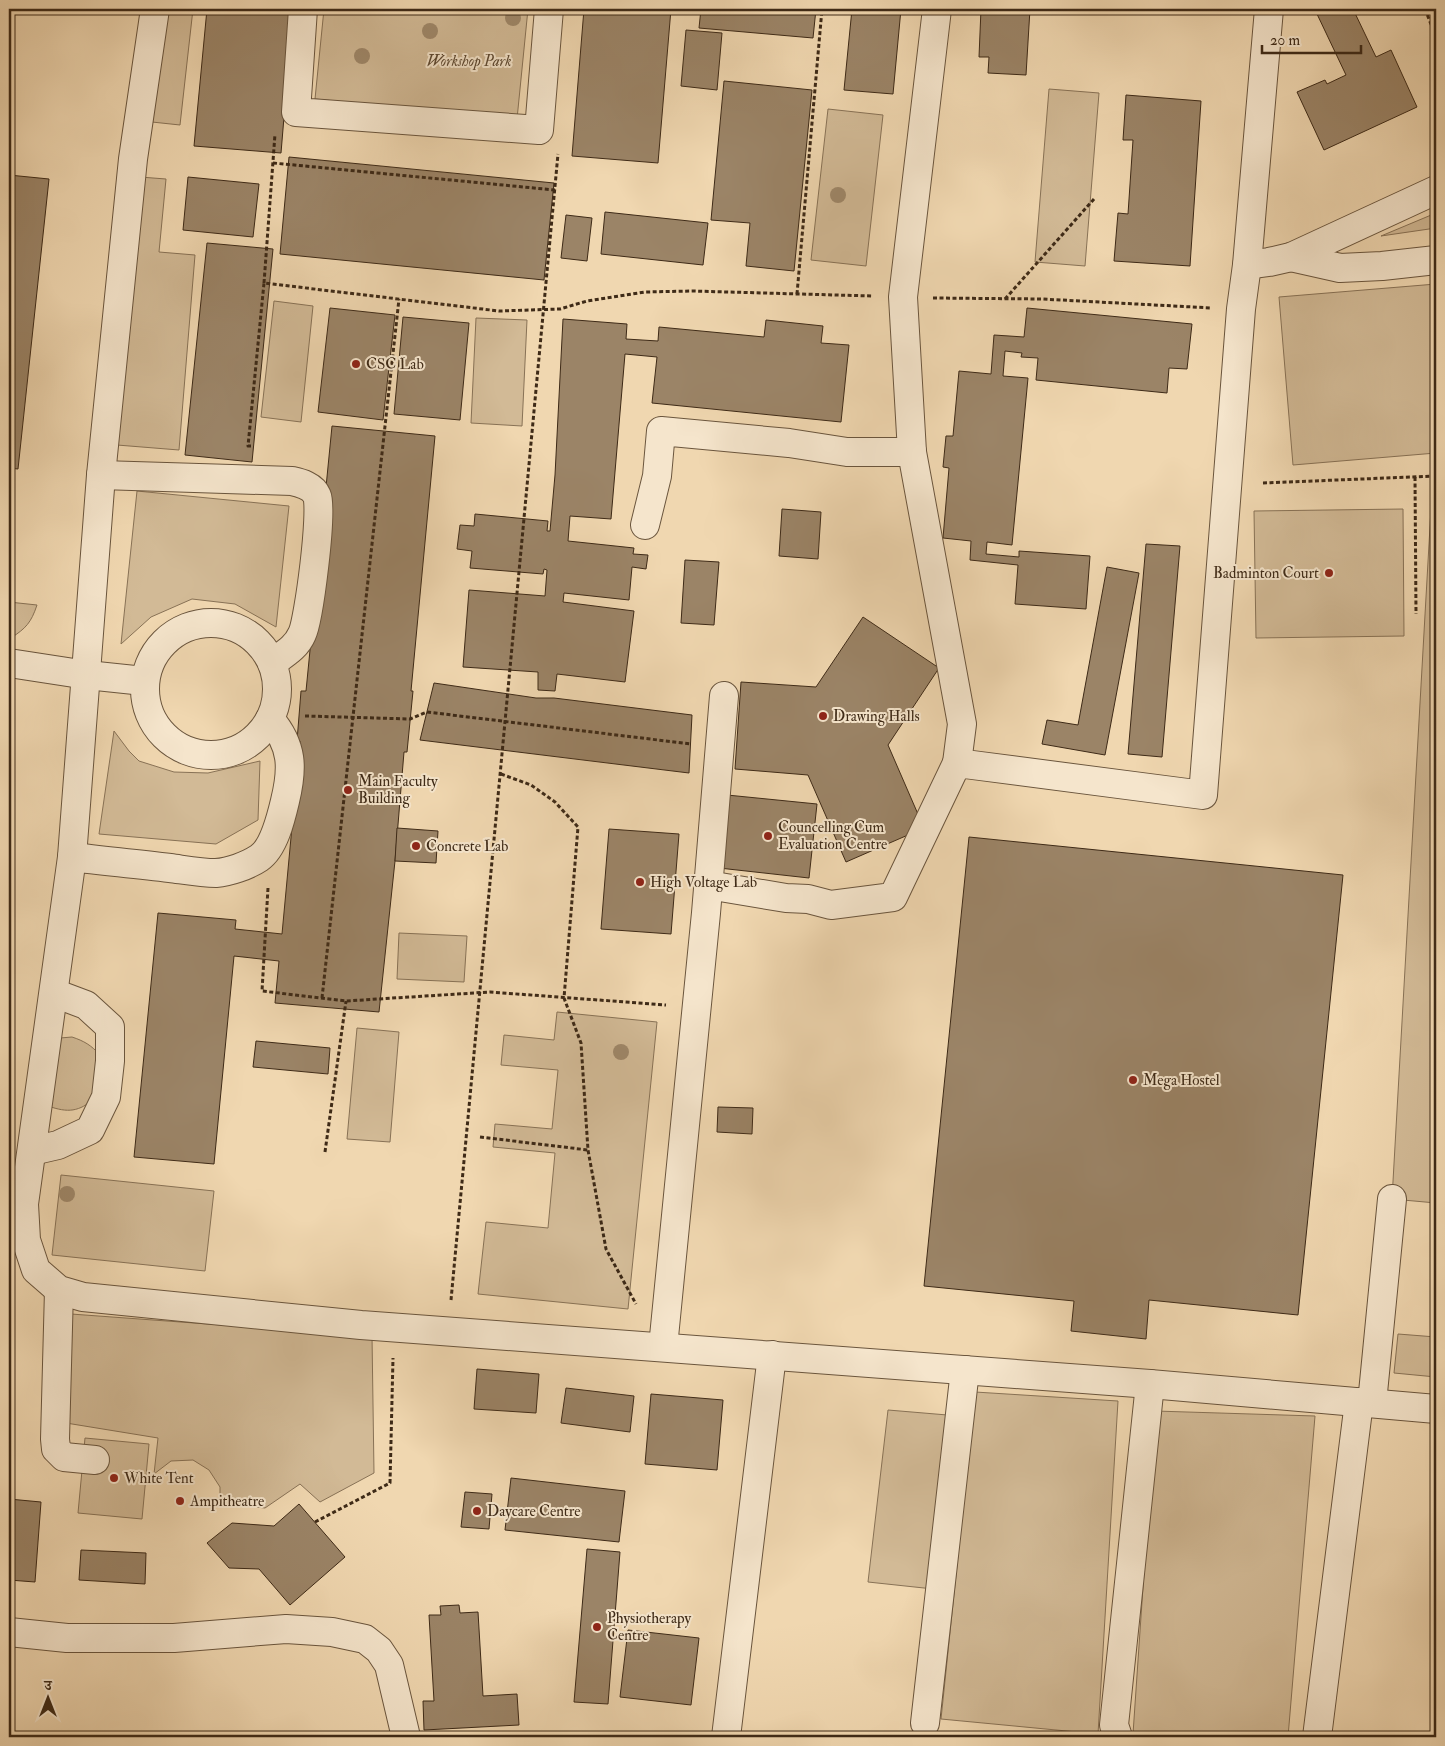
<svg xmlns="http://www.w3.org/2000/svg" width="1445" height="1746" viewBox="0 0 1445 1746" font-family="'IM FELL Double Pica','Noto Serif Devanagari',serif">
  <style>
    .green { fill: #d2ba96; stroke: #887256 }
    .building { fill: #9b8467; stroke: #3e2a17 }
    .lines { fill: none; stroke-linecap: round; stroke-linejoin: round }
    .minor-casing { stroke: #6a553d; stroke-width: 30 }
    .path { stroke: #3e2a17; stroke-width: 3; stroke-dasharray: 4 2.5; stroke-linecap: butt }
    .minor { stroke: #f5e5cc; stroke-width: 28 }
    .tree { fill: #9f886a }
    .poi-dot { fill: #8f2418; stroke: #f5e5cc; stroke-width: 2 }
    .labels { text-anchor: middle; stroke-width: 4; stroke-linejoin: round; paint-order: stroke }
    .park-label { font-size: 15px; font-style: italic; fill: #5c4730; stroke: #f5e5cc }
    .poi-label { font-size: 15px; fill: #3e2a17; stroke: #f5e5cc; text-anchor: start }
  </style>
  <rect width="100%" height="100%" fill="#f0d7b0"/>
  <filter id="stains"><feTurbulence type="fractalNoise" baseFrequency=".004" numOctaves="4"/><feColorMatrix values="0 0 0 0 .2 0 0 0 0 .09 0 0 0 0 .02 0 0 0 .5 -.17"/></filter>
  <radialGradient id="worn" r=".72"><stop offset=".6" stop-color="#630" stop-opacity="0"/><stop offset="1" stop-color="#630" stop-opacity=".3"/></radialGradient>
  <g class="green">
    <path d="M164,9h29l-13,116 -28,-3z"/>
    <path d="M324,9h204l-11,110 -202,-20z"/>
    <path d="M1049,89l50,4 -14,173 -50,-4z"/>
    <path d="M828,109l55,6 -17,151 -55,-6z"/>
    <path d="M140,177l26,2 -7,73 36,3 -16,195 -62,-5z"/>
    <path d="M1436,213v15l-55,8z"/>
    <path d="M1436,284v169l-143,12 -14,-168z"/>
    <path d="M274,301l39,5 -12,116 -40,-5z"/>
    <path d="M476,318l51,2 -5,106 -51,-3z"/>
    <path d="M1436,490v713l-44,-4 40,-708z"/>
    <path d="M137,491l152,15 -13,121 -41,-23 -43,-5 -41,18 -30,27z"/>
    <path d="M1403,509l1,127 -148,2 -2,-127z"/>
    <path d="M9,602l28,3c-6,18 -11,23 -26,33h-2z"/>
    <path d="M114,731l15,20 10,10 35,11 34,1 52,-12 -2,59 -42,24 -117,-10z"/>
    <path d="M399,933l68,3 -3,46 -67,-3z"/>
    <path d="M557,1012l100,10 -29,287 -150,-15 8,-72 62,6 7,-75 -62,-6 2,-23 57,5 6,-59 -57,-5 3,-30 50,5z"/>
    <path d="M357,1028l42,4 -9,110 -43,-3z"/>
    <path d="M72,1037c12,4 19,8 28,18l-5,43c-16,14 -27,15 -47,8l12,-68z"/>
    <path d="M61,1175l153,16 -9,80 -153,-16z"/>
    <path d="M71,1314l301,22 2,137 -54,29 -20,-18 -35,24 -45,-5v-16l-11,-17 -16,-10 -22,1 -17,13 4,-36 -92,-15z"/>
    <path d="M1398,1334l38,3v40l-42,-4z"/>
    <path d="M975,1392l143,9 -20,333 -157,-15z"/>
    <path d="M888,1410l83,7 -19,174 -84,-9z"/>
    <path d="M1155,1411l160,5 -27,321h-106l-49,-3z"/>
    <path d="M85,1438l64,6 -7,75 -64,-6z"/>
  </g>
  <g class="building">
    <path d="M207,9h86l-12,144 -87,-7z"/>
    <path d="M584,9h87l-13,154 -86,-7z"/>
    <path d="M701,9h115l-3,29 -114,-10z"/>
    <path d="M852,9h49l-8,85 -49,-4z"/>
    <path d="M981,9h49l-4,66 -38,-2 1,-16h-10z"/>
    <path d="M1328,9h25l23,48 15,-7 26,57 -93,43 -27,-58 28,-12 2,4 19,-9 -29,-61z"/>
    <path d="M686,30l36,3 -5,57 -36,-4z"/>
    <path d="M724,81l88,9 -18,181 -48,-5 4,-43 -39,-3z"/>
    <path d="M1126,95l75,6 -11,165 -76,-5 4,-48 10,1 5,-74h-10z"/>
    <path d="M289,157l265,26 -10,97 -264,-26z"/>
    <path d="M9,175l40,4 -31,290 -9,-1z"/>
    <path d="M188,177l71,7 -6,53 -70,-7z"/>
    <path d="M605,212l103,11 -5,42 -102,-11z"/>
    <path d="M566,215l26,3 -5,43 -26,-3z"/>
    <path d="M207,243l66,6 -21,213 -67,-7z"/>
    <path d="M330,308l65,7 -12,105 -65,-8z"/>
    <path d="M1027,308l165,16 -5,45 -18,-1 -2,25 -131,-13 2,-22 -17,-1 1,-4 -17,-2 -2,25 25,2 -16,167 -25,-3 -1,12 33,3v-6l71,5 -4,53 -71,-5 3,-39 -48,-5 1,-19 -28,-3 6,-70 -6,-1 3,-31h7l6,-65 32,3 3,-39 30,2z"/>
    <path d="M403,317l66,6 -9,97 -66,-6z"/>
    <path d="M563,319l64,5 -1,15 32,2 1,-14 105,10 2,-17 57,6 -2,17 28,2 -8,77 -189,-19 5,-46 -32,-3 -14,165 -41,-3 -2,25 66,7 -1,6 15,1 -2,14 -14,-2 -3,33 -65,-7 -1,9 71,9 -9,71 -68,-8 -2,17 -17,-1v-18l-75,-5 6,-77 76,6 2,-26 -3,-1 -1,5 -73,-6 2,-17 -15,-2 3,-24 14,1 1,-12 73,7 -1,10h3l5,-56z"/>
    <path d="M332,426l103,10 -24,255h2l-6,61h-3l-9,109 -16,151 -104,-9 4,-42 -45,-5 -20,208 -80,-7 24,-244 78,7 -1,9 47,5 18,-193h-3l4,-50h5z"/>
    <path d="M782,509l39,3 -3,47 -39,-3z"/>
    <path d="M1146,544l34,2 -18,211 -34,-3z"/>
    <path d="M685,560l34,2 -5,63 -33,-2z"/>
    <path d="M1107,567l32,6 -34,182 -63,-11 5,-24 31,5z"/>
    <path d="M863,617l76,51 -51,77 36,83 -78,34 -38,-87 -73,-6 6,-87 75,5z"/>
    <path d="M434,683l102,15h18l138,17 -3,58 -269,-33z"/>
    <path d="M727,795l90,9 -8,74 -90,-10z"/>
    <path d="M397,828l41,3 -2,32 -41,-2z"/>
    <path d="M609,829l70,5 -8,100 -70,-5z"/>
    <path d="M969,837l374,38 -45,440 -149,-15 -3,39 -75,-8 3,-30 -150,-15z"/>
    <path d="M256,1041l74,7 -2,26 -75,-7z"/>
    <path d="M718,1107l35,1 -1,26 -35,-2z"/>
    <path d="M477,1369l62,5 -3,39 -62,-4z"/>
    <path d="M566,1388l68,8 -4,36 -69,-9z"/>
    <path d="M651,1394l72,6 -6,70 -72,-6z"/>
    <path d="M511,1478l114,13 -6,51 -114,-12z"/>
    <path d="M465,1492l27,2 -3,35 -28,-2z"/>
    <path d="M9,1499l32,3 -6,80 -26,-2z"/>
    <path d="M299,1504l46,53 -55,48 -31,-36 -30,-1 -22,-25 25,-20 42,3z"/>
    <path d="M587,1549l33,3 -12,152 -34,-2z"/>
    <path d="M81,1550l65,3 -1,31 -66,-4z"/>
    <path d="M459,1605l1,8 18,-1 5,84 34,-2 2,31 -95,5 -1,-29h11l-5,-86h12l-1,-9z"/>
    <path d="M628,1630l71,8 -8,67 -71,-8z"/>
  </g>
  <g class="lines">
    <defs>
      <g id="minor">
        <path d="M155,9l-22,150 -32,316 -29,382 -48,347 2,36 10,30 23,20 24,7 278,28 789,59 286,25"/>
        <path d="M303,9l-7,103 243,18 10,-121"/>
        <path d="M937,9l-34,288 9,155 50,272 -5,39"/>
        <path d="M1291,257l49,11 42,-2 54,-6"/>
        <path d="M1247,265l22,-3 22,-5 145,-67"/>
        <path d="M101,475l191,6c9,2 21,5 25,15 6,13 -8,124 -15,138 -6,14 -18,20 -30,29"/>
        <path d="M645,525l12,-49 4,-45 128,12 58,9h65"/>
        <circle cx="211" cy="689" r="66"/>
        <path d="M9,663l78,12 57,6"/>
        <path d="M72,857c33,4 66,7 98,11 15,2 31,5 46,5 13,-1 31,-7 43,-15 15,-10 22,-40 26,-57 8,-33 8,-55 -15,-82"/>
        <path d="M708,885l78,13 22,1 23,6 62,-8 64,-134 246,32 38,-486 6,-44 22,-256"/>
        <path d="M32,1151l26,-6 32,-15 16,-33 4,-36v-34l-24,-22 -32,-12"/>
        <path d="M59,1290l-4,149 1,10 8,8 31,3"/>
        <path d="M663,1347l43,-434 18,-217"/>
        <path d="M1372,1403l20,-204"/>
        <path d="M9,1632l58,6h107l112,-9 46,3 33,7 14,11 10,15 17,72"/>
        <path d="M925,1723l40,-353"/>
        <path d="M726,1737l46,-382"/>
        <path d="M1118,1737l-4,-12 36,-341"/>
        <path d="M1317,1737l42,-335"/>
      </g>
    </defs>
    <use href="#minor" class="minor-casing"/>
    <g class="path">
      <path d="M1425,9l11,28"/>
      <path d="M273,163l282,27"/>
      <path d="M264,283l11,-149"/>
      <path d="M797,294l25,-285"/>
      <path d="M933,298l109,1 170,9"/>
      <path d="M1005,299l89,-100"/>
      <path d="M251,446h-3l16,-163 235,28 61,-2 27,-8 58,-9 47,-1 180,5"/>
      <path d="M1415,477l1,137"/>
      <path d="M1263,483l173,-7"/>
      <path d="M305,716l105,3 17,-7 264,32"/>
      <path d="M501,774l30,11 24,17 23,25 -14,171 17,45 7,107 18,99 30,55"/>
      <path d="M268,888l-6,103 84,10 144,-9 176,13"/>
      <path d="M322,998l77,-699"/>
      <path d="M480,1137l108,13"/>
      <path d="M325,1152l21,-151"/>
      <path d="M451,1300l107,-1146"/>
      <path d="M315,1522l75,-39 3,-125"/>
    </g>
    <use href="#minor" class="minor"/>
  </g>
  <g class="tree">
    <circle cx="513" cy="18" r="8"/>
    <circle cx="430" cy="31" r="8"/>
    <circle cx="362" cy="56" r="8"/>
    <circle cx="838" cy="195" r="8"/>
    <circle cx="621" cy="1052" r="8"/>
    <circle cx="67" cy="1194" r="8"/>
  </g>
  <g class="poi-dot">
    <circle cx="356" cy="364" r="5"/>
    <circle cx="1329" cy="573" r="5"/>
    <circle cx="823" cy="716" r="5"/>
    <circle cx="348" cy="790" r="5"/>
    <circle cx="768" cy="836" r="5"/>
    <circle cx="416" cy="846" r="5"/>
    <circle cx="640" cy="882" r="5"/>
    <circle cx="1133" cy="1080" r="5"/>
    <circle cx="114" cy="1478" r="5"/>
    <circle cx="180" cy="1501" r="5"/>
    <circle cx="477" cy="1511" r="5"/>
    <circle cx="597" cy="1627" r="5"/>
  </g>
  <g class="labels">
    <g class="park-label">
      <text x="469" y="66">Workshop Park</text>
    </g>
    <g class="poi-label">
      <text x="366" y="369">CSC Lab</text>
      <text x="1319" y="578" text-anchor="end">Badminton Court</text>
      <text x="833" y="721">Drawing Halls</text>
      <text x="358" y="786">Main Faculty<tspan x="358" dy="17">Building</tspan></text>
      <text x="778" y="832">Councelling Cum<tspan x="778" dy="17">Evaluation Centre</tspan></text>
      <text x="426" y="851">Concrete Lab</text>
      <text x="650" y="887">High Voltage Lab</text>
      <text x="1143" y="1085">Mega Hostel</text>
      <text x="124" y="1483">White Tent</text>
      <text x="190" y="1506">Ampitheatre</text>
      <text x="487" y="1516">Daycare Centre</text>
      <text x="607" y="1623">Physiotherapy<tspan x="607" dy="17">Centre</tspan></text>
    </g>
  </g>
  <rect width="1445" height="1746" fill="none" stroke="#f0d7b0" stroke-width="30"/>
  <rect x="10" y="10" width="1425" height="1726" fill="none" stroke="#3e2a17" stroke-width="2.5"/>
  <rect x="15" y="15" width="1415" height="1716" fill="none" stroke="#3e2a17"/>
  <g transform="translate(48 1698)" stroke="#f5e5cc" stroke-width="4" paint-order="stroke">
  <path d="M0-4L9 19L0 12L-9 19Z" fill="#3e2a17"/>
  <text y="-8" font-size="14" font-weight="bold" text-anchor="middle" fill="#3e2a17">उ</text>
  </g>
  <path d="M1262 45v8h99v-8" fill="none" stroke="#3e2a17" stroke-width="2.5"/>
  <text x="1270" y="45" font-size="15" fill="#3e2a17" stroke="#f5e5cc" stroke-width="4" paint-order="stroke">20 m</text>
  <rect width="100%" height="100%" filter="url(#stains)"/>
  <rect width="100%" height="100%" fill="url(#worn)"/>
</svg>
